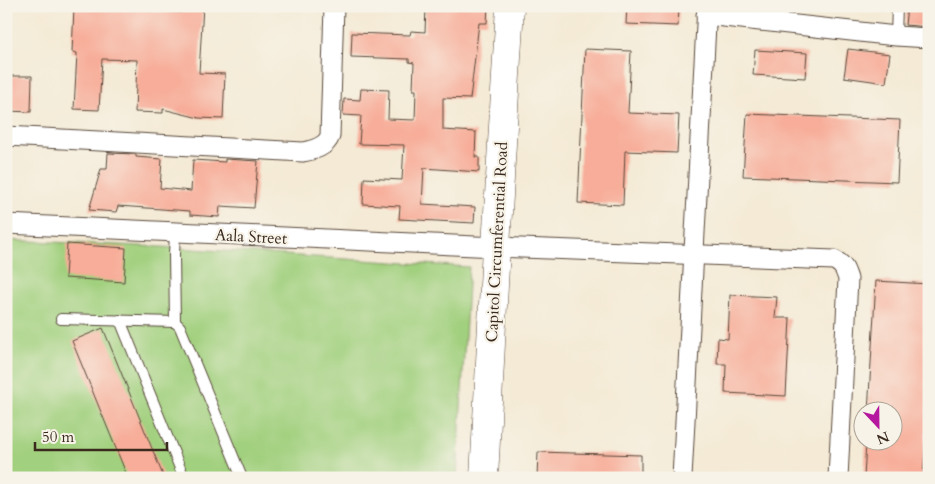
<svg xmlns="http://www.w3.org/2000/svg" width="935" height="484" viewBox="0 0 935 484" font-family="Cardo,serif">
  <style>
    .green { fill: #a1d07e; stroke: #6e7d4e }
    .building { fill: #f7ad99 }
    .lines { fill: none; stroke-linecap: round; stroke-linejoin: round }
    .lane-casing { stroke: #574739; stroke-width: 12 }
    .street-casing { stroke: #574739; stroke-width: 21 }
    .secondary-casing { stroke: #574739; stroke-width: 29 }
    .lane { stroke: #fff; stroke-width: 10 }
    .street { stroke: #fff; stroke-width: 19 }
    .secondary { stroke: #fff; stroke-width: 28 }
    .labels { text-anchor: middle; stroke-width: 4.5; stroke-linejoin: round; paint-order: stroke }
    .street-label { font-size: 16px; fill: #3b2a1e; stroke: #f7f3e8 }
  </style>
  <rect width="100%" height="100%" fill="#f7f3e8"/>
  <filter id="ink" filterUnits="userSpaceOnUse"><feTurbulence type="fractalNoise" baseFrequency=".02" numOctaves="2"/><feDisplacementMap in="SourceGraphic" scale="10" xChannelSelector="R" yChannelSelector="G"/><feConvolveMatrix kernelMatrix="1 2 1 2 8 2 1 2 1" color-interpolation-filters="sRGB"/></filter>
  <filter id="wash" filterUnits="userSpaceOnUse"><feTurbulence type="fractalNoise" baseFrequency=".0096" numOctaves="4" result="noise"/><feDisplacementMap in="SourceGraphic" scale="20" xChannelSelector="R" yChannelSelector="G"/><feGaussianBlur stdDeviation="1.12" result="paint"/><feColorMatrix in="noise" values="0 0 0 0 0 0 0 0 0 0 0 0 0 0 0 0 0 1.4 0 .05"/><feComposite in="paint" operator="in"/></filter>
  <g filter="url(#wash)">
    <rect width="100%" height="100%" fill="#f4ead5"/>
    <path class="green" d="M6,240l156,7 307,20 -12,211h-451z"/>
    <g id="blocks">
      <g class="building">
        <path d="M119,6h29v2h5v3l29,1v-6h21l-4,67 26,1 -2,45 -24,-1 -36,-9v4l-28,-1 2,-52 -35,-1 -3,51 -25,-1 3,-56 -5,-1 2,-44 45,1z"/>
        <path d="M426,6h62l-1,17h-8l-9,76 -27,-1v32l33,2 -1,25h4v15l-55,-4 -2,36 53,3 -1,16 -75,-4 1,-13 -37,-2 1,-26 38,2 2,-35 -45,-1 2,-28 -18,-1 1,-16 16,1 1,-11 28,1 -1,29 27,1 1,-30h-3l1,-27 -5,-1v-3l-58,-2 1,-24 58,2 1,-4 14,1z"/>
        <path d="M627,6l52,2 -1,18 -52,-2z"/>
        <path d="M907,6h22v21l-24,-2z"/>
        <path d="M585,49l46,2 -3,62 51,2 -2,38 -52,-2 -2,54 -45,-2z"/>
        <path d="M848,49l42,5 -4,29 -42,-6z"/>
        <path d="M755,50l52,3 -2,25 -52,-3z"/>
        <path d="M8,76h24l-1,36 -24,-1z"/>
        <path d="M747,114l153,6 -3,62 -154,-6z"/>
        <path d="M108,153l28,1v3l26,2 -2,29 31,3 2,-31 32,2v-3l33,2 -4,47 -34,-2 -1,11 -29,-2v-4l-72,-5 -2,6 -27,-2 12,-41h6z"/>
        <path d="M67,244l59,4 -2,34 -59,-4z"/>
        <path d="M876,281l53,3v100l-6,94h-59l2,-36h26v-30h-24z"/>
        <path d="M730,295l47,2 -2,21h15l-4,78 -61,-3 1,-29h-9l1,-26 10,1z"/>
        <path d="M103,328l61,150h-36l-56,-137z"/>
        <path d="M538,452l103,3v23h-104z"/>
      </g>
    </g>
  </g>
  <g filter="url(#ink)">
    <use href="#blocks" fill-opacity="0" stroke="#574739" stroke-width="1"/>
    <g class="lines">
      <defs>
        <g id="lane">
          <path d="M896,36l1,-30"/>
          <path d="M175,232l-1,23 1,67 5,5 62,151"/>
          <path d="M61,319l114,3"/>
          <path d="M120,320l64,158"/>
        </g>
        <g id="street">
          <path d="M706,15l190,21 33,2"/>
          <path d="M6,136l297,16c11,-2 23,-5 27,-16l4,-130"/>
          <path d="M6,224l490,23 338,13c10,5 11,10 14,19l-10,199"/>
          <path d="M682,478l25,-472"/>
        </g>
        <path id="secondary" d="M484,478l12,-231 14,-241"/>
      </defs>
      <use href="#lane" class="lane-casing"/>
      <use href="#street" class="street-casing"/>
      <use href="#secondary" class="secondary-casing"/>
      <use href="#lane" class="lane"/>
      <use href="#street" class="street"/>
      <use href="#secondary" class="secondary"/>
    </g>
  </g>
  <g class="labels">
    <g class="street-label">
      <text transform="translate(251 236) rotate(3)" y="6">Aala Street</text>
      <text transform="translate(496 242) rotate(-87)" y="6">Capitol Circumferential Road</text>
    </g>
  </g>
  <rect width="935" height="484" fill="none" stroke="#f7f3e8" stroke-width="25"/>
  <g transform="translate(878 426) rotate(158)"><circle r="24" fill="#f7f3e8" stroke="#aca397"/>
  <path d="M0-4L9 19L0 12L-9 19Z" fill="#b5179e"/>
  <text y="-8" font-size="14" font-weight="bold" text-anchor="middle" fill="#3b2a1e">N</text>
  </g>
  <path d="M35 442v8h132v-8" fill="none" stroke="#3b2a1e" stroke-width="2.5"/>
  <text x="42" y="442" font-size="15" fill="#3b2a1e" stroke="#f7f3e8" stroke-width="4" paint-order="stroke">50 m</text>
</svg>
